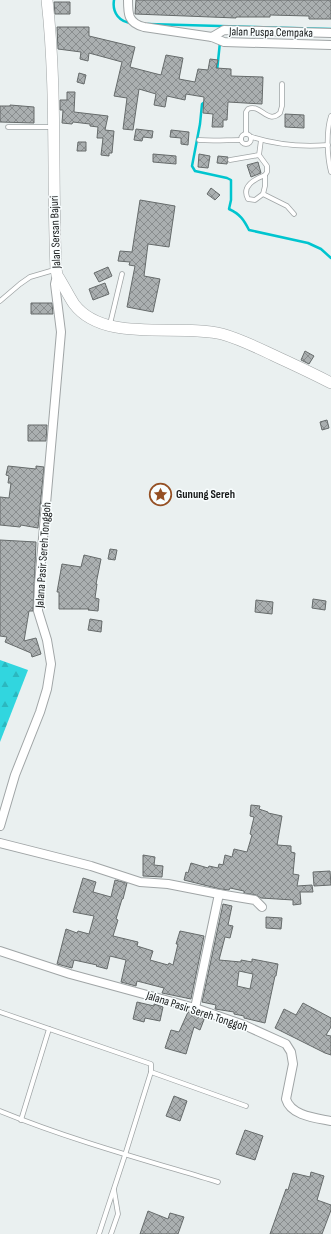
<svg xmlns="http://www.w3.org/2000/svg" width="331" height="1234" viewBox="0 0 331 1234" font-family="'Sofia Sans Condensed',sans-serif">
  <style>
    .forest { fill: url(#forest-firs) }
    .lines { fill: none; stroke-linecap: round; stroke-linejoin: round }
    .stream { stroke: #00c5cf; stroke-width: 2.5 }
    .building { fill: url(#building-cross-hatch); stroke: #666b6b; fill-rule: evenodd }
    .service-casing { stroke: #a0a5a6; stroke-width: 5.5 }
    .minor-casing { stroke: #a0a5a6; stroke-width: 10 }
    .secondary-casing { stroke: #a0a5a6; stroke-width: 12 }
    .service { stroke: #fff; stroke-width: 4 }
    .minor { stroke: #fff; stroke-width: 8 }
    .secondary { stroke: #fff; stroke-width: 11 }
    .labels { text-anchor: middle; stroke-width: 3; stroke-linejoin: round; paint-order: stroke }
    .street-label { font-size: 12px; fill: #161818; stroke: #f8fdfe }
    .poi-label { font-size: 12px; font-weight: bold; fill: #161818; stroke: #f8fdfe; text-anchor: start }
  </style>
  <defs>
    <pattern id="forest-firs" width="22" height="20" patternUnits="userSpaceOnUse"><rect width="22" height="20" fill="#31d6df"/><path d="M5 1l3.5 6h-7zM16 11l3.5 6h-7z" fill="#2bb7bf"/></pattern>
    <pattern id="building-cross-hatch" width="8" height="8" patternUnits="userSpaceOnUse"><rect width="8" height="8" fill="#aaafb0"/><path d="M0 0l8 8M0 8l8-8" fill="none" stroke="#898d8e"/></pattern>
  </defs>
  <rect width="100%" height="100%" fill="#eaf0f0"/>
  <path class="forest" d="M0,660l28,10 -28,72z"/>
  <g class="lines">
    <g class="stream">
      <path d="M114,0c-2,12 5,23 19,23"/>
      <path d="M148,24l183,5"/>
      <path d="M217,71l3,-29"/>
      <path d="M206,101l-4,3 -2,20 -8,42 3,5 32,7 4,2v20l-2,9c11,5 15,11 20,21l59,13 13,6 10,9"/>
    </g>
  </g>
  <g class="building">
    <path d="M136,0h195v19h-22v-3l-39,-1v2h-34v1l-101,-4z"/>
    <path d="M54,2h16v12h-15z"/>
    <path d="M57,27h32v9l46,11 -5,20 23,6 8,2 5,-20 17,3 -4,21 16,3 3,-13 10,1 2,-11 8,1 -2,8 15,1v7l32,1 -1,27 -34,-2 -1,18h-4v7h-11l1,-13 -10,-1 1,-16 -18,-3 -1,6 -18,-4 -2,11 -11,-2 2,-11 -17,-5 -6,41 -10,-1 4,-31 -13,-2 8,-34 -33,-9 -1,8 -8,-2 1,-7 -23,-3z"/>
    <path d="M79,73l7,2 -2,9 -7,-2z"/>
    <path d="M67,92h8l-1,20 34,4 -3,14 9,1 -2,22h-3v3l-8,-1 2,-17h-6l1,-11 -8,-1v-2l-17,-2 -1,2 -10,-1 1,-13h-3v-10h7z"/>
    <path d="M10,105l24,2v16l-34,-1v-16h10z"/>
    <path d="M285,114l19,1v13l-19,-1z"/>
    <path d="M136,129l17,2 -1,7 -9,-1 -1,4 -8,-1z"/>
    <path d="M171,130l18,2 -1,13 -7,-1v-6l-11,-1z"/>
    <path d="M78,142h8v9h-9z"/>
    <path d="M153,154l23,2v8l-23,-2z"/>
    <path d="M199,154l11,2 -2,12 -10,-1z"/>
    <path d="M218,156l10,1 -1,7 -10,-1z"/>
    <path d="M258,162l3,11 -10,4 -4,-12z"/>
    <path d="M211,188l9,7 -5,5 -8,-6z"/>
    <path d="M140,200l35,6 -6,41 -21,-3 -4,32 16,3 -7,33 -26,-5 8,-41 -6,-1 1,-3 -12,-1 2,-10 12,1z"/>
    <path d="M108,267l4,9 -13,6 -5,-9z"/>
    <path d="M105,283l4,11 -16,6 -4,-11z"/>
    <path d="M31,303h21l1,11h-22z"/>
    <path d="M305,351l9,5 -5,8 -8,-4z"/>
    <path d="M327,420l2,8 -7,2 -2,-8z"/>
    <path d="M28,425h19l-1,16h-18z"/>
    <path d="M8,466l28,3v-3l8,1 -6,61 -17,-3 -1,2 -20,-2v-28l9,1 2,-15h-3l1,-7 -3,-1z"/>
    <path d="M0,540l36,2 -3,69h-4l-5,30 12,-3 5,16 -9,3 -1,-4 -26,-11 2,-5 -7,-1z"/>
    <path d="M110,549l7,1 -2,10 -7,-1z"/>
    <path d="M84,555l17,4 -5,25h1l-2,14 4,1 -1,12 -10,-1 1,-1h-30v-17h-2l5,-28 19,3z"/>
    <path d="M313,599l13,2 -1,9 -13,-2z"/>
    <path d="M256,600l17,2 -1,12 -17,-2z"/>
    <path d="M90,619l12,2 -1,11 -13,-2z"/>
    <path d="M251,805l9,1 -1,3 9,3v1l14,3 -5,29 14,1v6l4,1 -2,21 6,1 -2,11 15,-1 1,7h-13l1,12 -8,1v-5l-32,-2 -5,-3 -12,-2v-2l-14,-3 -1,2 -9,-1 -36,-9 2,-8 2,1 3,-10 17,5 1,-2 9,2 1,-4 4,1 2,-10 7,2 2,-8 13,3 5,-17 -2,-1 4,-17 -4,-1z"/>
    <path d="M143,855l12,2 -1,8 9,1 -1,11 -19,-1z"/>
    <path d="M330,871l1,14 -17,1 -1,-14z"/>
    <path d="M83,878l13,4 -3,10 18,5 4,-17 12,3 -4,16h-1l-6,20 2,1 -5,16 25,6 -1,4 16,5 -3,9 18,5 1,-2 4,2 5,-21h-2l4,-13 24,5 -13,63 -29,-6 2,-5 -27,-7 -1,5 -15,-4 5,-22 -16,-4 -3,13 -11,-3 1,-1 -23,-5 -2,8 -15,-4 9,-35 11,4 1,-2 11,3 5,-18 -21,-4z"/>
    <path d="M223,904l9,2 -4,19 5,1 -3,12 -5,-1 -6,23 22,2v-2l11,2v-3l26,5 -2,12h-1l-10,47 -21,-5v-2l-10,-2v-2l-19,-3 1,-4 -14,-3zM239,971l14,3 -3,15 -13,-3z"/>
    <path d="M266,917l16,1 -1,11 -15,-1z"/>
    <path d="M137,1002l17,4v-2l9,3 -3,14 -15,-3 -1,4 -11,-3z"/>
    <path d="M303,1003l28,15v9l-5,8 5,1v19l-6,-2 -50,-25 9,-19 12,6z"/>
    <path d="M188,1012l17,5 -5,13 -6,-3 -8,27 -21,-6 6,-18 8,2z"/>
    <path d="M174,1096l13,5 -7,20 -14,-5z"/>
    <path d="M245,1130l18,6 -8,24 -19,-6z"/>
    <path d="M311,1172l13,4 -7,24 14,5v5l-9,24h-52l16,-45 2,1 5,-17 17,4z"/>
    <path d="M148,1211l20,8 2,-6 14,4 -6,17h-38z"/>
  </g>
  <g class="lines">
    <defs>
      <g id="service">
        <path d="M331,116c-5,15 -4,41 0,56"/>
        <path d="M8,127h46"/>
        <circle cx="246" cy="139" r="5"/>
        <path d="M246,134v-22l2,-3c13,-6 19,16 32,4l2,-7v-22"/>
        <path d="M252,137c25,8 50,10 76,8"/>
        <path d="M199,140c14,1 28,0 42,0"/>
        <path d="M259,155l8,11v6l-2,3"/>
        <path d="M230,160l29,-5 2,-15"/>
        <path d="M265,175v11l-2,8 -8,6 -7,-1c-7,-13 7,-20 17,-24z"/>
        <path d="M263,194l24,12 7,8"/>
        <path d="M0,301l20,-17 10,-7 24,-7"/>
        <path d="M110,324l12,-50"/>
        <path d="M0,1012l151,52v8l-26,83 -26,79"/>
        <path d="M151,1072l95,34"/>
        <path d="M0,1111c71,29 145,49 218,71"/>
        <path d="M21,1120l28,-91"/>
        <path d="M111,1234l7,-20 -4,-24"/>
      </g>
      <g id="minor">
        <path d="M128,0c0,14 0,23 16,27l68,10 12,5 107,3"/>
        <path d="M212,37l12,-7 107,3"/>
        <path d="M0,826l15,-51 25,-63 7,-23 4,-25 -4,-24 -9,-29 1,-27 22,-252 -6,-48 2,-9"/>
        <path d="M0,843l91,23 49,16 28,2 51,10"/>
        <path d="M0,951l70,23 125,34 49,17 42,19 5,8 2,12 -7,35c5,17 30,19 45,22"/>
        <path d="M195,1008l24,-114 36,6 7,7"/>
      </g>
      <path id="secondary" d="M47,0c10,89 5,180 9,269l1,6c6,9 11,20 17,29 30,40 104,19 148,30 18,5 34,13 51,21 19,9 39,18 58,28"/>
    </defs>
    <use href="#service" class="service-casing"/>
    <use href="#minor" class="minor-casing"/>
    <use href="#secondary" class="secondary-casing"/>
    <use href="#service" class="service"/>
    <use href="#minor" class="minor"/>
    <use href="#secondary" class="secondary"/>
  </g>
  <defs>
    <symbol id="sight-ring" viewBox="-11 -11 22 22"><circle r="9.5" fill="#f8fdfe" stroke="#955024" stroke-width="1.5"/><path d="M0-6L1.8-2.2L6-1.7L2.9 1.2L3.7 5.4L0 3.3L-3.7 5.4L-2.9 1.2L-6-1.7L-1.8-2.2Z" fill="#955024"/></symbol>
  </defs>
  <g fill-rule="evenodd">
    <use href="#sight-ring" x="148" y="482" width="25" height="25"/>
  </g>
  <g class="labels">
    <g class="street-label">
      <text transform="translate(271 32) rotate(1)" y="4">Jalan Puspa Cempaka</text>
      <text transform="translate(55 232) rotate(-92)" y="4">Jalan Sersan Bajuri</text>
      <text transform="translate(43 555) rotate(-86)" y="4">Jalana Pasir Sereh Tonggoh</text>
      <text transform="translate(197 1011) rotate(18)" y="4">Jalana Pasir Sereh Tonggoh</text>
    </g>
    <g class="poi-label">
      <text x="176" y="498">Gunung Sereh</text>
    </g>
  </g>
</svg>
